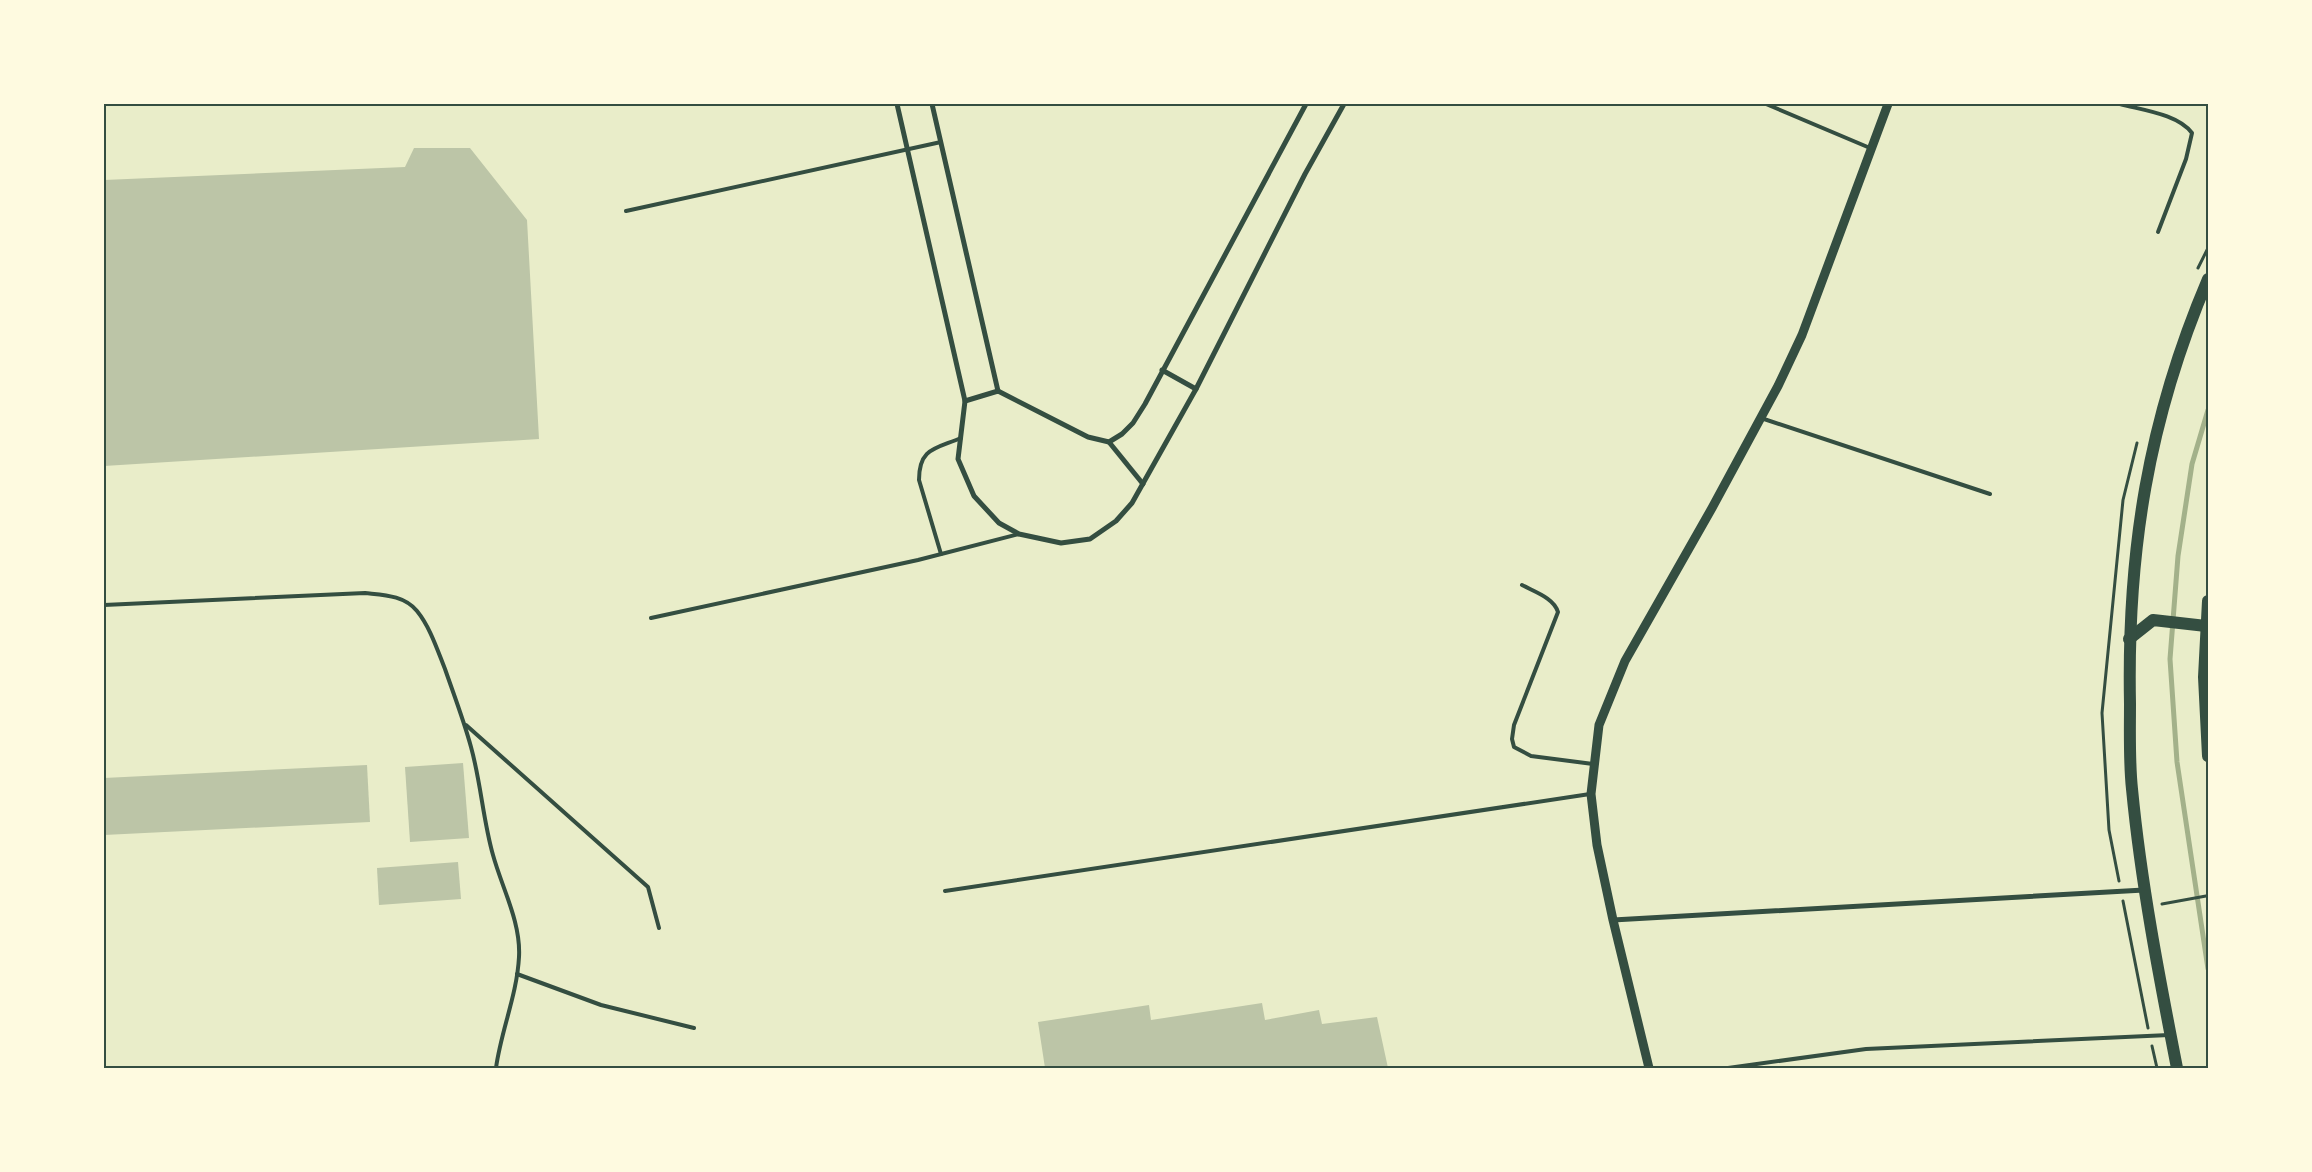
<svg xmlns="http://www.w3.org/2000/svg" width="2312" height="1172" viewBox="0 0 2312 1172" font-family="'Roboto Serif',serif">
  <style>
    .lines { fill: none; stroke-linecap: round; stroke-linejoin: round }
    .stream { stroke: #a3b18a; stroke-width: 5 }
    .building { fill: #bcc5a7 }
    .path { stroke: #344e41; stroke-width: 3 }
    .service { stroke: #344e41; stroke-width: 4 }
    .minor { stroke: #344e41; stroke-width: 5 }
    .tertiary { stroke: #344e41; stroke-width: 9 }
    .primary { stroke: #344e41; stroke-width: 12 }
    .neatline { fill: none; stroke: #344e41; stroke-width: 2 }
  </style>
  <rect width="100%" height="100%" fill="#e9edc9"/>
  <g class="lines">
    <path class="stream" d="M2208,410l-16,54 -14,92 -8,103 7,103 31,207"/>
  </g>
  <g class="building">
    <path d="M414,148h56l57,72 12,219 -435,27v-286l301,-13z"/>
    <path d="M463,763l6,75 -59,4 -5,-75z"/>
    <path d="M367,765l3,57 -266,13v-57z"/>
    <path d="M458,862l3,37 -82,6 -2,-37z"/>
    <path d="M1262,1003l3,17 54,-10 3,14 55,-7 11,51h-343l-7,-46 111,-17 2,15z"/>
  </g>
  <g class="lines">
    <g class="path">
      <path d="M2198,268l10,-20"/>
      <path d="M2119,881l-10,-51 -7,-117 21,-213 14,-57"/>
      <path d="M2123,901l25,127"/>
      <path d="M2162,904l44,-8"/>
      <path d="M2152,1046l5,22"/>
    </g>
    <g class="service">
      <path d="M1766,104l104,44"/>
      <path d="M2120,104c22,6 58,10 72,29l-6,26 -28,73"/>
      <path d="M626,211l315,-69"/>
      <path d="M1761,418l229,76"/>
      <path d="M941,554l-22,-74c0,-32 16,-31 42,-42"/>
      <path d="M1522,585c13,7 32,13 36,27l-44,113 -2,14 2,8 17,9 62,8"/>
      <path d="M104,605l261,-12c18,2 39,2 52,18 13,16 20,38 28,58 9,26 19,52 26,78 10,36 12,73 22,108 9,33 28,67 26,102 -2,38 -18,74 -23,111"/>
      <path d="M651,618l267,-58 101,-26"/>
      <path d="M466,725l182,162 11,41"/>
      <path d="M945,891l645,-97"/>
      <path d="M517,974l84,31 93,23"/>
      <path d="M1728,1068l138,-19 303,-14"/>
    </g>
    <g class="minor">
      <path d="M897,104l68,297 -7,58 16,37 25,27 20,11 42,9 29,-4 26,-18 16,-18 64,-114 109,-215 39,-70"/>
      <path d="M932,104l66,287"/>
      <path d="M1162,370l34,19"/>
      <path d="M965,401l33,-10 90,46 21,5 13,-8 11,-11 12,-19 161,-300"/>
      <path d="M1109,442l34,42"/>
      <path d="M1613,920l531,-30"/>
    </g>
    <path class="tertiary" d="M1649,1068l-36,-148 -16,-75 -6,-51 8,-69 26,-64 87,-153 66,-122 24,-51 86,-231"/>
    <g class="primary">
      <path d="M2208,601l-4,76 4,79"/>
      <path d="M2129,639l24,-19 53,6"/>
      <path d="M2177,1068c-18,-92 -36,-185 -45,-279 -3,-28 -2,-57 -2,-85 -3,-152 18,-284 78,-425"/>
    </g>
  </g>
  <rect width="2312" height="1172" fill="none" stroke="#fefae0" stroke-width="210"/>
  <rect x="105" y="105" width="2102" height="962" class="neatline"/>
</svg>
